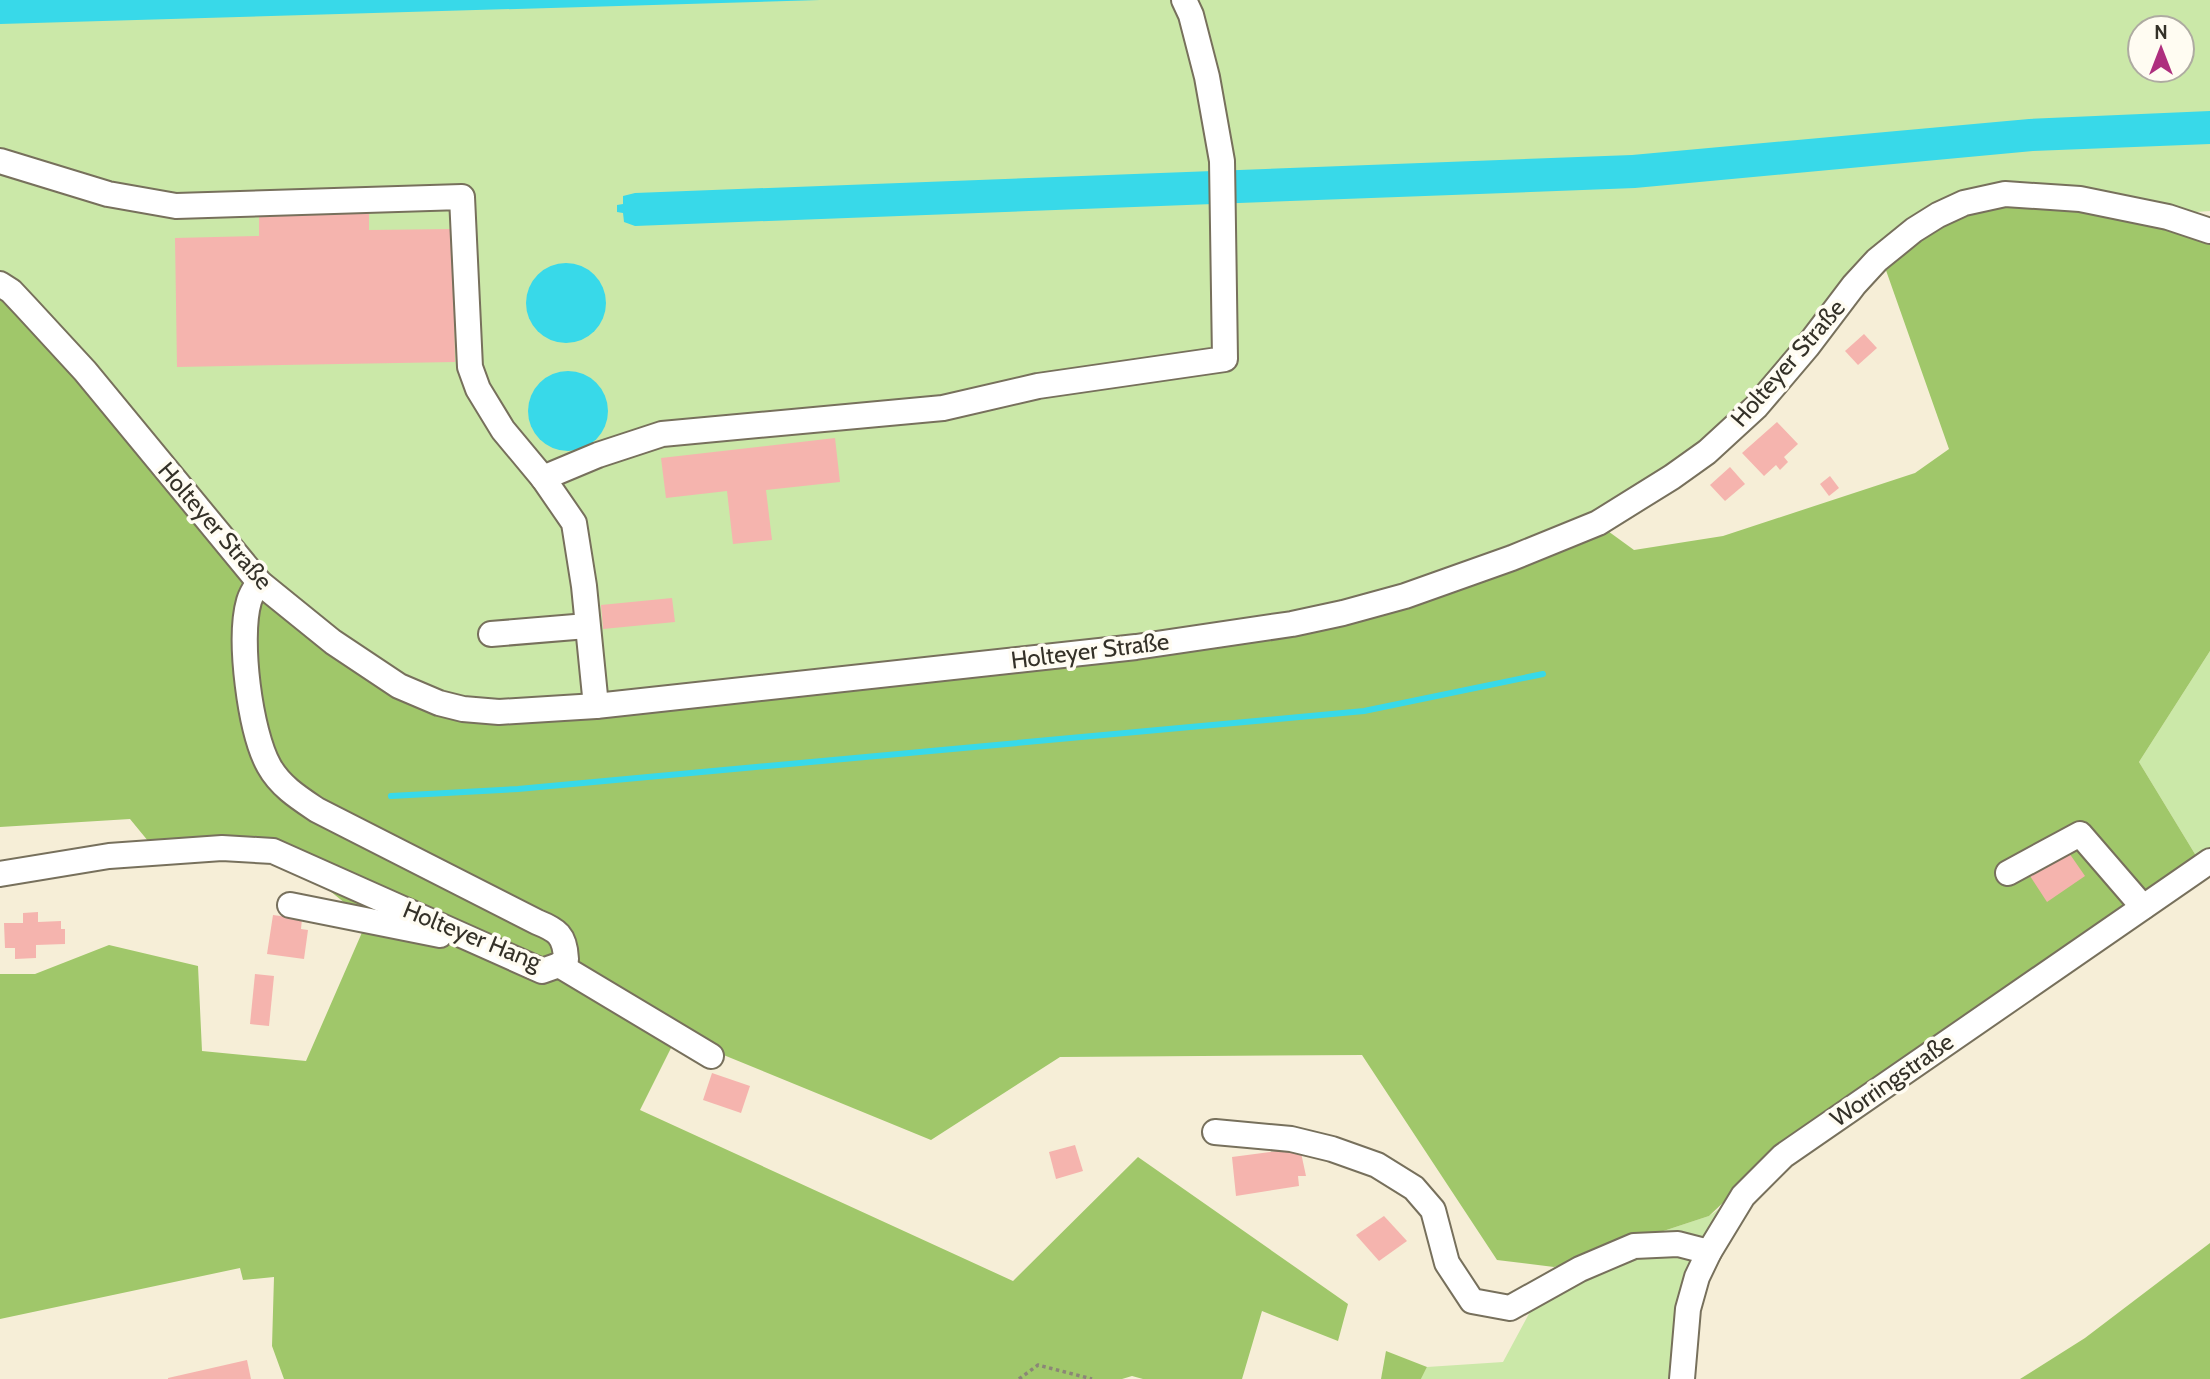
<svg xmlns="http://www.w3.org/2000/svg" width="2210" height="1379" viewBox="0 0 2210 1379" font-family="Cabin,sans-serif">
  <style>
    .green { fill: #cbe8a8; fill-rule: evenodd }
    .forest { fill: #a0c76a }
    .water { fill: #38d9e9 }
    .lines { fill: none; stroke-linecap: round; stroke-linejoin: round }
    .stream { stroke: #38d9e9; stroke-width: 6 }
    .building { fill: #f5b4ae }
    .minor-casing { stroke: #77705c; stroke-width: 28 }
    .path { stroke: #8b8677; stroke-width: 3.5; stroke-dasharray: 3.5 3.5; stroke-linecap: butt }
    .minor { stroke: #fff; stroke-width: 24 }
    .labels { text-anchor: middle; stroke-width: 7; stroke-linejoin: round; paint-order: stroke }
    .street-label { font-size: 24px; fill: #343128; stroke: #fffcf2 }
  </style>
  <rect width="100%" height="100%" fill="#f6eed7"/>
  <g class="green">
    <path d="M0,0h2210v211l-41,3 -232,-1 -182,192 -113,87 -132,61 -214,63 -685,82 -147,4 -63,-23 -110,-74 -291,-332zM2140,28h42v42h-42z"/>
    <path d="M2210,651v199l-12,9 -59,-97z"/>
    <path d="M1740,1194l-45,74 -12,111h-262l6,-12 76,-5 51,-95 155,-51z"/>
  </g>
  <g class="forest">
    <path d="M2007,196c67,-1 140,16 203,38v417l-71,111 59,97 -427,298 -62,59 -155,51 -57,-7 -135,-205 -302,2 -129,83 -254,-104 -37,74 373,171 125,-124 210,147 -10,37 -76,-30 -20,68h-99l-11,-3 -10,3h-838l-12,-33 2,-69 -31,3 -3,-12 -240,51v-345h35l74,-29 89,21 4,85 104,10 61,-140 -90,-73 -54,-3 -70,2 -23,-28 -130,8v-537l23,19 60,66 173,207c-4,5 -9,12 -10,18 -9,38 3,136 23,168 12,20 29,31 48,43l1,-2c-18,-12 -37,-25 -48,-44 -15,-28 -30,-113 -24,-144 3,-14 8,-24 15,-35l67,58 70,46 39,18 24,6 36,5 98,-7 442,-48 256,-34 114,-29 106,-39 88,-36 33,24 89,-14 192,-63 34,-24 -67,-190c23,-23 51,-43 82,-54 14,-5 29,-6 43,-9z"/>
    <path d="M2210,1243v136h-190l65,-41z"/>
    <path d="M1386,1351l41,16 -6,12h-40z"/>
  </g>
  <g class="water">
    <path d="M0,0h820l-820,24z"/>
    <path d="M2210,111v33l-177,7 -398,37 -1000,38 -11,-4 -1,-9 -6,-1v-7l6,-1v-8l12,-3 997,-38 397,-36z"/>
    <circle cx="566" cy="303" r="40"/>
    <circle cx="568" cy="411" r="40"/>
  </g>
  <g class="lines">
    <path class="stream" d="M391,796l127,-7 846,-78 179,-37"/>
  </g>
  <g class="building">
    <path d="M369,213v17l84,-1 2,133 -278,5 -2,-129 84,-2v-21z"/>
    <path d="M1864,334l13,14 -19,17 -13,-14z"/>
    <path d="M1777,422l21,22 -14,13 4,5 -8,8 -4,-5 -12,11 -22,-23z"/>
    <path d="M835,438l5,44 -74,8 6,50 -39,4 -6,-53 -61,7 -5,-40z"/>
    <path d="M1730,467l15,17 -20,17 -15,-16z"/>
    <path d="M1830,476l9,12 -10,8 -9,-12z"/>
    <path d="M672,598l3,24 -72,7 -2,-24z"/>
    <path d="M2067,850l18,26 -38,26 -17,-26z"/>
    <path d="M38,912v10l23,-1v8h4v15l-29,1v13l-21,1v-11h-10l-1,-25h19v-10z"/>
    <path d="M273,915l29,4 -1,10 7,1 -4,29 -37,-5z"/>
    <path d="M255,974l19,2 -5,50 -19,-2z"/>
    <path d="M712,1073l38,13 -9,27 -38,-13z"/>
    <path d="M1075,1145l8,26 -27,8 -7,-27z"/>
    <path d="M1300,1148l6,28h-8l1,10 -63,10 -4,-39z"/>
    <path d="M1384,1216l23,25 -28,20 -23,-26z"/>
    <path d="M247,1360l4,19h-83v-1z"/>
  </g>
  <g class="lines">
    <defs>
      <g id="minor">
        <path d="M0,161l108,33 68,12 286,-9 8,170 8,22 25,41 40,48 31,45 10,63 12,120"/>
        <path d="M0,284l11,7 15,16 59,64 174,211 74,60 66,44 40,17 24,6 36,3 97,-6 540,-59 156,-23 51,-11 62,-17 107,-38 86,-35 74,-46 35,-25 49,-45 51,-60 47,-62 23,-25 37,-30 24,-15 26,-12 41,-9 75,5 88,18 42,14"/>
        <path d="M543,478l55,-23 64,-21 281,-26 95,-22 187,-27 -3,-198 -15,-84 -16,-62 -7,-15"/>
        <path d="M491,634l96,-8"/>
        <path d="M2008,873l72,-39 63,73"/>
        <path d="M0,874l109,-18 113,-8 51,3 269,120 17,-6 7,-6c-1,-24 -9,-29 -29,-37l-220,-112c-18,-12 -37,-24 -48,-44 -19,-34 -31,-127 -20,-165 2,-7 6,-13 10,-19"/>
        <path d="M290,905l150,30"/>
        <path d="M559,965l152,91"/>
        <path d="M1215,1132l76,7 41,10 45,16 37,23 19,22 14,53 25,38 38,7 70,-39 54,-23 44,-2 31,8"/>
        <path d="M1682,1379l6,-70 9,-32 12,-25 34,-56 40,-40 427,-295"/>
      </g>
    </defs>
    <use href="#minor" class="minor-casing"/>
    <path class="path" d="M1019,1379l19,-14 54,14"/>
    <use href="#minor" class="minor"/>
  </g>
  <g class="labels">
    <g class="street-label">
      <text transform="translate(1788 363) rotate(-49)" y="8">Holteyer Straße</text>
      <text transform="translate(215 526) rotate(49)" y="8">Holteyer Straße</text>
      <text transform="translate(1090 651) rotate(-7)" y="8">Holteyer Straße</text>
      <text transform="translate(472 936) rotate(22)" y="8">Holteyer Hang</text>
      <text transform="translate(1892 1080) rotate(-35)" y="8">Worringstraße</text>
    </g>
  </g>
  <g transform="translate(2161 49)"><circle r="33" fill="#fffcf2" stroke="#aeaba1" stroke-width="2"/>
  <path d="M0-5L12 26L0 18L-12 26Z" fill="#ae2f7e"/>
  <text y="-10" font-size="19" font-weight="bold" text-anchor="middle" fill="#343128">N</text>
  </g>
</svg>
